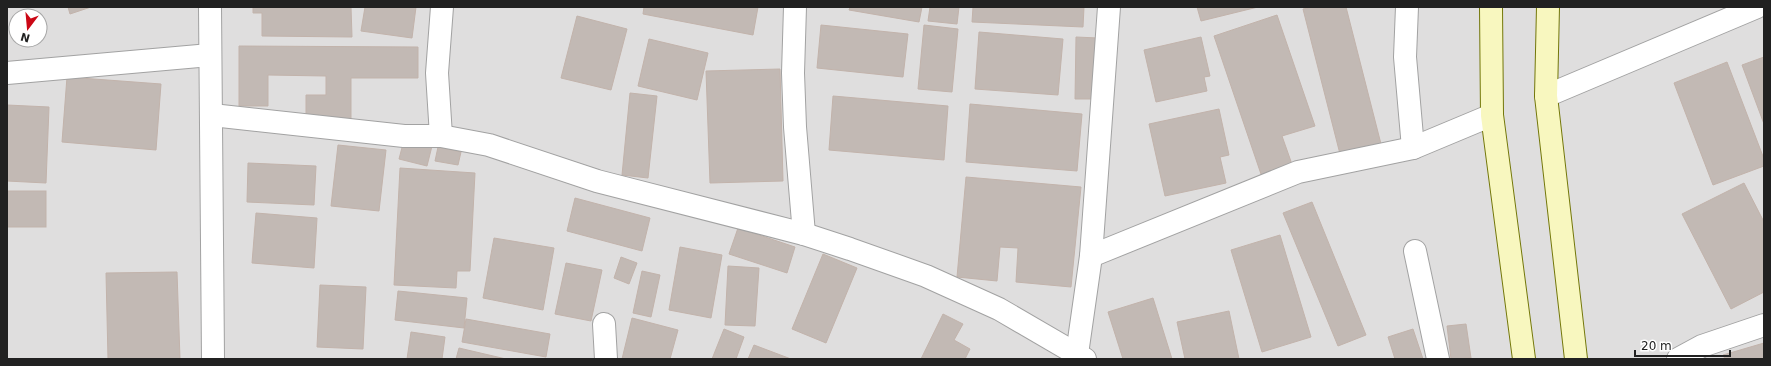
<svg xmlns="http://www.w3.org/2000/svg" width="1771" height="366" viewBox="0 0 1771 366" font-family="'DejaVu Sans',sans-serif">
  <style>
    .residential { fill: #dfdede; fill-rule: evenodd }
    .building { fill: #c2b9b4; stroke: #c2b3ab }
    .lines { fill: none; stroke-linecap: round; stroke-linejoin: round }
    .street-casing { stroke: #a2a2a2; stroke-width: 24 }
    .secondary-casing { stroke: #737709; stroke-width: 24 }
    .street { stroke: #fff; stroke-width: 22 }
    .secondary { stroke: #f8f7bf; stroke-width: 22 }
  </style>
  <rect width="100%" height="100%" fill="#f1ede8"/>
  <path class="residential" d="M7,7h1757v352h-1757zM16,16h24v24h-24z"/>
  <g class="building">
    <path d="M68,7h23l-21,7z"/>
    <path d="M253,7h98l1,30 -90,-1v-23h-9z"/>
    <path d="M365,7h51l-4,31 -51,-7z"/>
    <path d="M644,7h114l-5,28 -110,-21z"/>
    <path d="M850,7h72l-3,15 -70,-12z"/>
    <path d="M930,7h29l-2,17 -29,-3z"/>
    <path d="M973,7h111l-1,20 -111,-5z"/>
    <path d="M1197,7h61l-57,14z"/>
    <path d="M1312,7h34l35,137 -41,10 -37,-145z"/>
    <path d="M1277,15l38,111 -33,10 12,34 -31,10 -49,-144z"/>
    <path d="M577,16l50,13 -16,61 -50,-12z"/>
    <path d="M821,25l87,9 -5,43 -86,-9z"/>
    <path d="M924,25l34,4 -6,63 -34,-3z"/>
    <path d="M979,32l84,7 -5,56 -83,-6z"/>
    <path d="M1076,37l22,1 -1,61h-22z"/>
    <path d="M1201,37l9,39 -6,1 3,14 -51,11 -12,-52z"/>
    <path d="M649,39l59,14 -11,47 -59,-14z"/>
    <path d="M239,46l179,1v31h-67v41h-45v-24h20v-19l-58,-1v31h-29z"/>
    <path d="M1764,57v67l-22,-59z"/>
    <path d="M1727,62l37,97v7l-51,19 -39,-102z"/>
    <path d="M780,69l3,112 -73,2 -4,-112z"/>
    <path d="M67,77l94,7 -5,66 -94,-8z"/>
    <path d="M630,93l27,3 -9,82 -26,-3z"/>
    <path d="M833,96l115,10 -4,54 -115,-10z"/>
    <path d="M970,104l112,10 -5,57 -111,-9z"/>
    <path d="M7,105l42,2 -3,76 -39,-2z"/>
    <path d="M1219,109l10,46 -9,2 6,26 -61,13 -16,-72z"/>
    <path d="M404,140l28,6 -5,20 -28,-7z"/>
    <path d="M338,145l48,5 -7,61 -48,-5z"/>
    <path d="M438,147l23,5 -3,13 -23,-4z"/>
    <path d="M248,163l68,3 -2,39 -67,-3z"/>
    <path d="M400,168l75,5 -5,98h-13l-1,17 -62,-3z"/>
    <path d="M966,177l115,10 -10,100 -55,-5 2,-34 -18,-1 -3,34 -40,-4z"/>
    <path d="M1744,183l20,39v70l-33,17 -49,-95z"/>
    <rect x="7" y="191" width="39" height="36"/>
    <path d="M575,198l75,20 -8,33 -75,-20z"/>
    <path d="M1312,202l54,133 -28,11 -55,-133z"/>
    <path d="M256,213l61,5 -3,50 -62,-5z"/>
    <path d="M738,228l57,19 -8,26 -58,-19z"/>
    <path d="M1280,235l31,102 -49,15 -31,-102z"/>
    <path d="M494,238l60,10 -11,62 -60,-12z"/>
    <path d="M680,247l42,8 -11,63 -42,-8z"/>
    <path d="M823,254l34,14 -31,75 -34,-14z"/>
    <path d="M621,257l16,6 -8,21 -15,-6z"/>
    <path d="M566,263l36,7 -11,51 -36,-7z"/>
    <path d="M728,266l31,2 -4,58 -30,-1z"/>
    <path d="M642,271l18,4 -9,42 -18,-4z"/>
    <path d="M177,272l3,87h-72l-2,-86z"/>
    <path d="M320,285l46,2 -3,62 -46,-2z"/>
    <path d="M398,291l69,7 -3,30 -69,-8z"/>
    <path d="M1153,298l19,61h-49l-15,-47z"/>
    <path d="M1229,311l10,48h-54l-8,-37z"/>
    <path d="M943,314l20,10 -9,16 16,9 -5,10h-44z"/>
    <path d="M632,318l46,12 -8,29h-48z"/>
    <path d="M466,319l84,15 -4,23 -84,-15z"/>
    <path d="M1466,324l5,34 -20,1 -4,-33z"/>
    <path d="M724,329l20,8 -8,22h-24z"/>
    <path d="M1413,329l10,30h-28l-7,-22z"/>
    <path d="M411,332l34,5 -3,22h-35z"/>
    <path d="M1764,343v16h-39l-2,-4z"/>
    <path d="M754,345l37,14h-43z"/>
    <path d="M459,348l47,11h-50z"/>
  </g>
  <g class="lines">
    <defs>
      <g id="street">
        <path d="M210,7l3,352"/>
        <path d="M795,7l-2,66 2,54 9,107"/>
        <path d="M1407,7l-2,50 8,91"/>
        <path d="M7,73l203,-18"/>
        <path d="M1546,96l211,-89"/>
        <path d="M212,115l192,21h37l48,9 108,36 207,53 46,15 76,27 73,33 86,50"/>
        <path d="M441,136l-4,-63 5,-66"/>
        <path d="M1415,251l23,108"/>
        <path d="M1091,256l207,-84 115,-24 79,-33"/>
        <path d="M604,324l2,35"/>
        <path d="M1077,354l14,-98 18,-249"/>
        <path d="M1678,359l24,-13 62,-21"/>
      </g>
      <g id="secondary">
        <path d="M1491,7l1,108 32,244"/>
        <path d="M1548,7l-2,89 30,263"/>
      </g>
    </defs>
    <use href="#street" class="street-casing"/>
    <use href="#secondary" class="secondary-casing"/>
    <use href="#street" class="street"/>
    <use href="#secondary" class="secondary"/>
  </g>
  <rect width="1771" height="366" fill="none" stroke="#212121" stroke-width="16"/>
  <g transform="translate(28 28) rotate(196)"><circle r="19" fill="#ffffff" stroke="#a6a6a6"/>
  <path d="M0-3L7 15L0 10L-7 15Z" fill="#cb0715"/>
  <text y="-6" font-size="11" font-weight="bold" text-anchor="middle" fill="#212121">N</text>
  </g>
  <path d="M1635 350v6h95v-6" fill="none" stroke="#212121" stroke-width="2"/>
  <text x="1641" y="350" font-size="12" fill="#212121" stroke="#ffffff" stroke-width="3" paint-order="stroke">20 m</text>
</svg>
